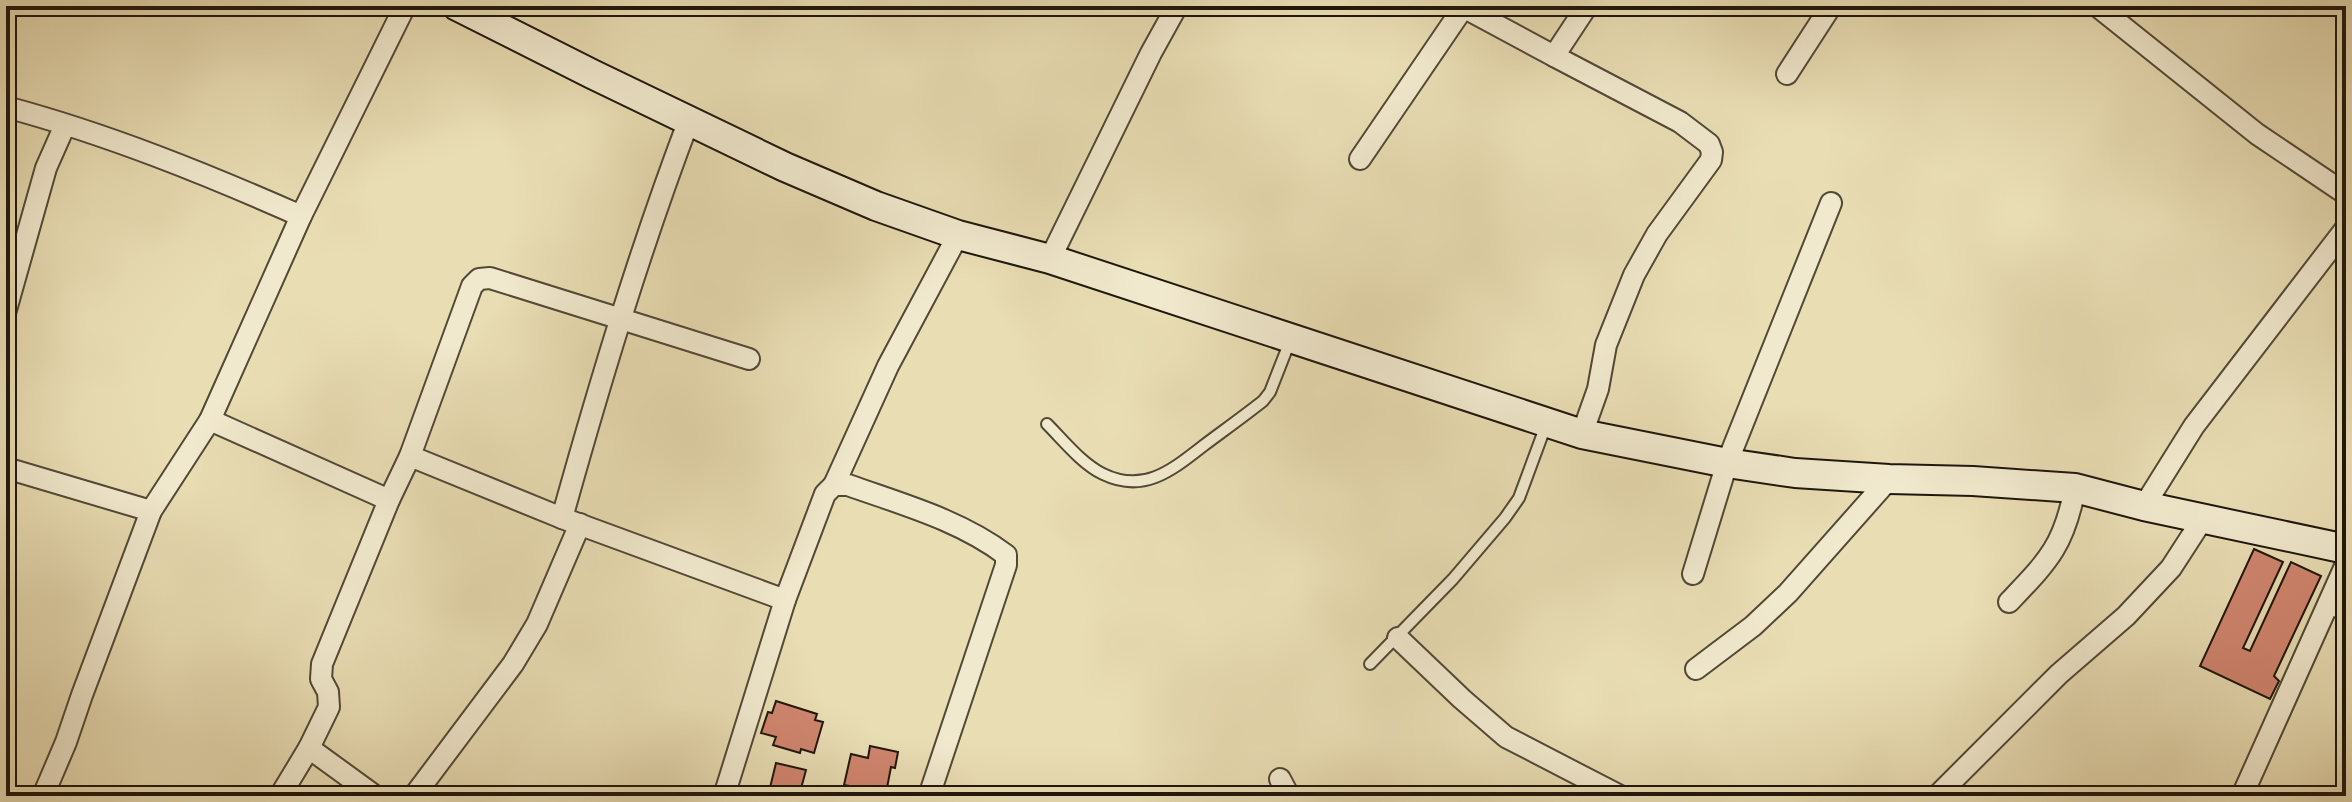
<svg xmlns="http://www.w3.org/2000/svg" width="2352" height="802" viewBox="0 0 2352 802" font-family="'IM FELL English',serif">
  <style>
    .building { fill: #d0856f; stroke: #1f160c; stroke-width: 2 }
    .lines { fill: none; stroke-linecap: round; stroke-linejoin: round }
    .lane-casing { stroke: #524836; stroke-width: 14 }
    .street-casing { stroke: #524836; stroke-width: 24 }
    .secondary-casing { stroke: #1f160c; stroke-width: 32 }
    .lane { stroke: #f1e9ce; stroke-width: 10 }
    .street { stroke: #f1e9ce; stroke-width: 20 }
    .secondary { stroke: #f1e9ce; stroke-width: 28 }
  </style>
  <rect width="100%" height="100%" fill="#e9ddb4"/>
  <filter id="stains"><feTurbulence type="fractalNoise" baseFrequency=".0025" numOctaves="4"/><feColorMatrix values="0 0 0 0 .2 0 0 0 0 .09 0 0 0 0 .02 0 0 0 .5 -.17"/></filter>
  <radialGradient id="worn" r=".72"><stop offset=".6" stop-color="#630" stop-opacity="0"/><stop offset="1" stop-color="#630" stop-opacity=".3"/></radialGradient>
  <g class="building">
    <path d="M2254,549l29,13 -40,86 7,3 41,-89 30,14 -47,100 5,5 -9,18 -70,-33z"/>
    <path d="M776,701l41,13 -2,6 8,2 -9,31 -13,-4 -1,4 -27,-8 3,-8 -15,-4 7,-21 4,1z"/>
    <path d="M870,746l28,6 -3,16 -4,-1 -5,26 -42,-8 7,-31 17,4z"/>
    <path d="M776,763l30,7 -7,26h-31z"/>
  </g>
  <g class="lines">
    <defs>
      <g id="lane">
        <path d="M1047,424c16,16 35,40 56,50 41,20 69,-4 100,-28 20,-15 41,-30 60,-45l7,-9 20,-51"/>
        <path d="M2326,608l20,7"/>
        <path d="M1370,664l83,-85 52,-61 14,-20 27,-73"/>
      </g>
      <g id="street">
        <path d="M1461,6l93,50 33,-50"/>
        <path d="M2097,6l160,128 89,60"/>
        <path d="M1554,56l126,66 29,22 3,8 -1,8 -54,74 -23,41 -28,70 -8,44 -16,45"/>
        <path d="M1787,74l44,-68"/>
        <path d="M6,107c101,27 200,67 295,109l104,-210"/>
        <path d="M1360,159l103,-151"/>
        <path d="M1050,259l101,-206 26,-47"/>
        <path d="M6,310l40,-142 19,-43"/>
        <path d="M210,420l179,80"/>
        <path d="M410,456l152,62 223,82"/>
        <path d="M6,468l145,43"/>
        <path d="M834,485l54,-119 70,-131"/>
        <path d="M2144,506l50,-80 152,-198"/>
        <path d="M562,518c38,-136 77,-266 127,-398"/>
        <path d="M1693,574l34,-111 104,-260"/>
        <path d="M2009,602c39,-41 55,-56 66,-114"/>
        <path d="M1398,638l64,61 44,38 114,59"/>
        <path d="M1696,669l57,-43 35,-33 101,-114"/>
        <path d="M309,748l66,48"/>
        <path d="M1280,779l9,17"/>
        <path d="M43,796l23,-54 16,-47 69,-184 59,-91 91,-204"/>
        <path d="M280,796l29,-48 20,-41 -1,-15 -7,-13 1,-15 67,-164 21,-44 62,-170 7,-7 11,-1 259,81"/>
        <path d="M414,796l99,-132 24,-40 43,-100"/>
        <path d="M724,796l61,-196 40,-106 9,-9h14c53,19 112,35 158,70v10l-77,231"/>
        <path d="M1937,796l122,-122 67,-58 45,-48 33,-51"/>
        <path d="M2242,796l104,-232"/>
      </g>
      <path id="secondary" d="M457,6l135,68 193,93 91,39 82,29 92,24 532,175 145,29 68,10 94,6 84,2 102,7 69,18 202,43"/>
    </defs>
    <use href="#lane" class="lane-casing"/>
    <use href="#street" class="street-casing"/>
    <use href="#secondary" class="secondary-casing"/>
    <use href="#lane" class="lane"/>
    <use href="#street" class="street"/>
    <use href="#secondary" class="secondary"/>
  </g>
  <rect width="2352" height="802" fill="none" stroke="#e9ddb4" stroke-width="32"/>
  <rect x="8" y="8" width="2336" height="786" fill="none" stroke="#1f160c" stroke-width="4"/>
  <rect x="16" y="16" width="2320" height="770" fill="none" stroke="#1f160c" stroke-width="2"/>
  <rect width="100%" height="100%" filter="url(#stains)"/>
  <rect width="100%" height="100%" fill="url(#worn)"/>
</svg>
